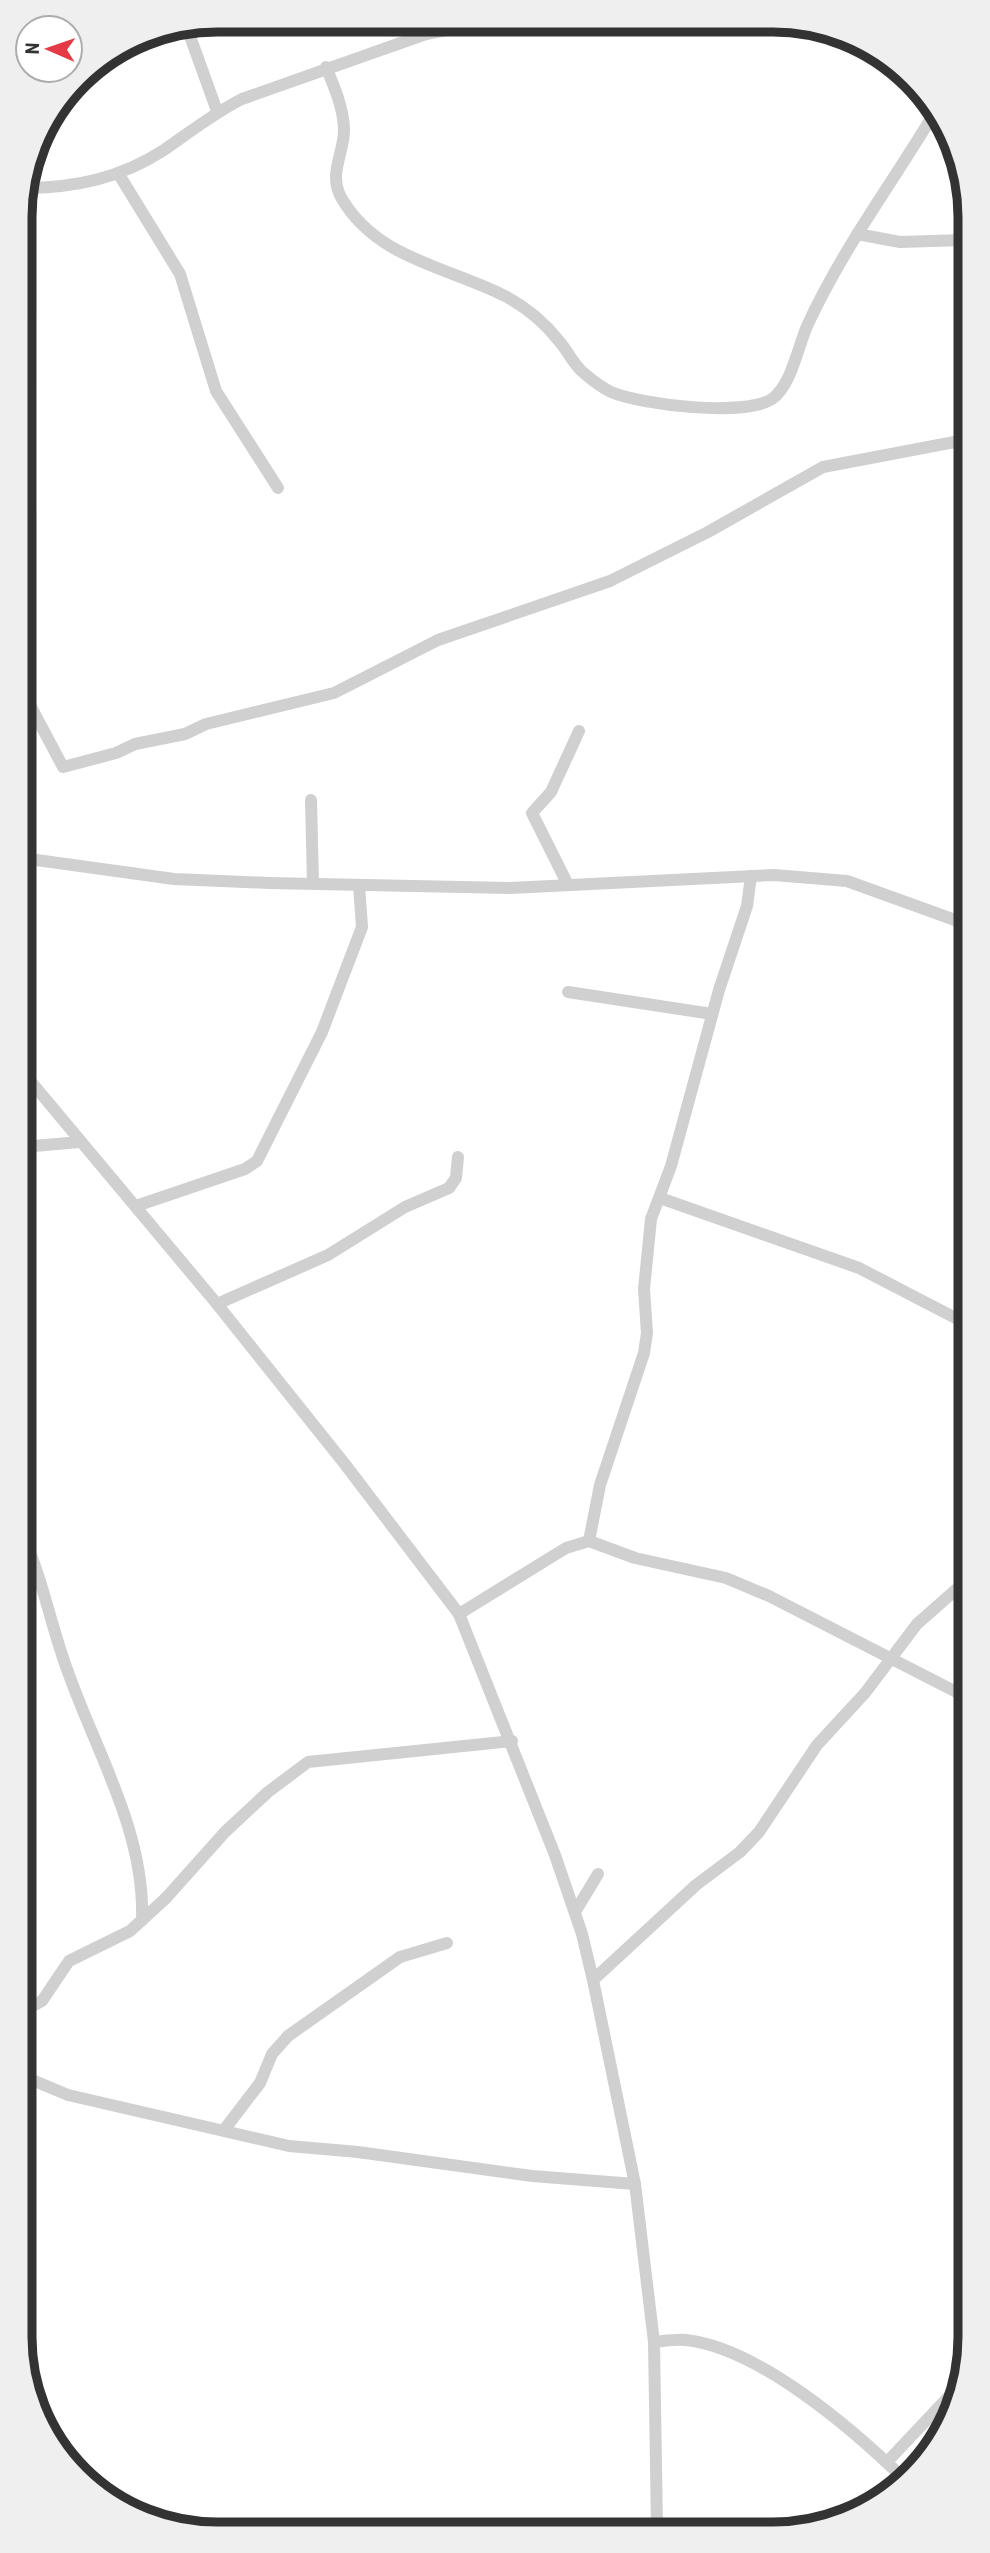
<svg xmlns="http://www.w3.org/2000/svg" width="990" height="2553" viewBox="0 0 990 2553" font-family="'Roboto Condensed',sans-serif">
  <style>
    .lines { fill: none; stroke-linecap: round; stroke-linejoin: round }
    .minor { stroke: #d0d0d0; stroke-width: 12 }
    .rim { fill: none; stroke: #333; stroke-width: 9 }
  </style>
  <rect width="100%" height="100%" fill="#fff"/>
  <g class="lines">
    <g class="minor">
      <path d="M186,25l31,86"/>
      <path d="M326,67c8,19 17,40 18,61 1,25 -17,46 -2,71 36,61 108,68 165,98 20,11 38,26 52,44 9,10 15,25 26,33 7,6 18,14 26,18 31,13 133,25 161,7 20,-14 26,-54 36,-75 34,-74 83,-139 125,-209"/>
      <path d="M118,173l62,101 36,117 62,97"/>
      <path d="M24,188c51,0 97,-10 140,-38 26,-18 50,-37 78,-51l184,-65 66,-13"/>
      <path d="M857,234l43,8 64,-2"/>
      <path d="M21,688l42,79 53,-14 19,-9 50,-10 21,-10 128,-31 104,-53 172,-59 98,-49 115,-65 142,-27"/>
      <path d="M311,800l2,83"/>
      <path d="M22,858l152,21 95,4 241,5 264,-13 73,6 119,43"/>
      <path d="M568,885l-36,-72 19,-21 28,-61"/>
      <path d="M568,992l144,22"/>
      <path d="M22,1071l195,233 127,159 115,151 96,241 27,79 11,46 42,204 19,158 3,186"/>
      <path d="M22,1147l58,-5"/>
      <path d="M660,1198l199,70 108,56"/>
      <path d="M136,1206l109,-37 12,-8 65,-129 40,-105 -3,-42"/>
      <path d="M217,1304l111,-49 77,-48 44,-19 7,-10 2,-21"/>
      <path d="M23,1536c20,43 28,91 45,136 29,82 77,160 74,248"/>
      <path d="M589,1541l11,-56 44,-132 3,-20 -3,-44 7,-70 20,-53 48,-176 28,-84 4,-30"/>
      <path d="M459,1614l107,-66 23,-7 46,17 91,20 43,18 199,102"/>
      <path d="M575,1912l23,-38"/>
      <path d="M593,1980l103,-95 44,-33 19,-20 58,-87 48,-52 52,-69 51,-45"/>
      <path d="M25,2010l17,-9 27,-40 61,-30 36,-33 59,-66 43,-40 40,-30 204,-21"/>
      <path d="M25,2077l43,18 221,51 69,6 174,24 103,8"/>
      <path d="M224,2130l36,-47 12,-29 16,-18 112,-79 47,-14"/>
      <path d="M654,2342c10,-1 22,-3 32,-2 73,8 168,90 219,140"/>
      <path d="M887,2462l67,-71"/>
    </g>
  </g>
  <path d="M0 0H990V2553H0ZM217 32H773A185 185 0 0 1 958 217V2337A185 185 0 0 1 773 2522H217A185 185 0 0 1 32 2337V217A185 185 0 0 1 217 32Z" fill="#efefef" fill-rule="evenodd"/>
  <path class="rim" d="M217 32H773A185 185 0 0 1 958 217V2337A185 185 0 0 1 773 2522H217A185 185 0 0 1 32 2337V217A185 185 0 0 1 217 32Z"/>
  <g transform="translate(49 49) rotate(272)"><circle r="33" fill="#ffffff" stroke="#adadad" stroke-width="2"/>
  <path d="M0-5L12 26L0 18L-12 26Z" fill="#e63946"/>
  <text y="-10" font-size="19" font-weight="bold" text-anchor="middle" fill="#333333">N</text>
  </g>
</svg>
